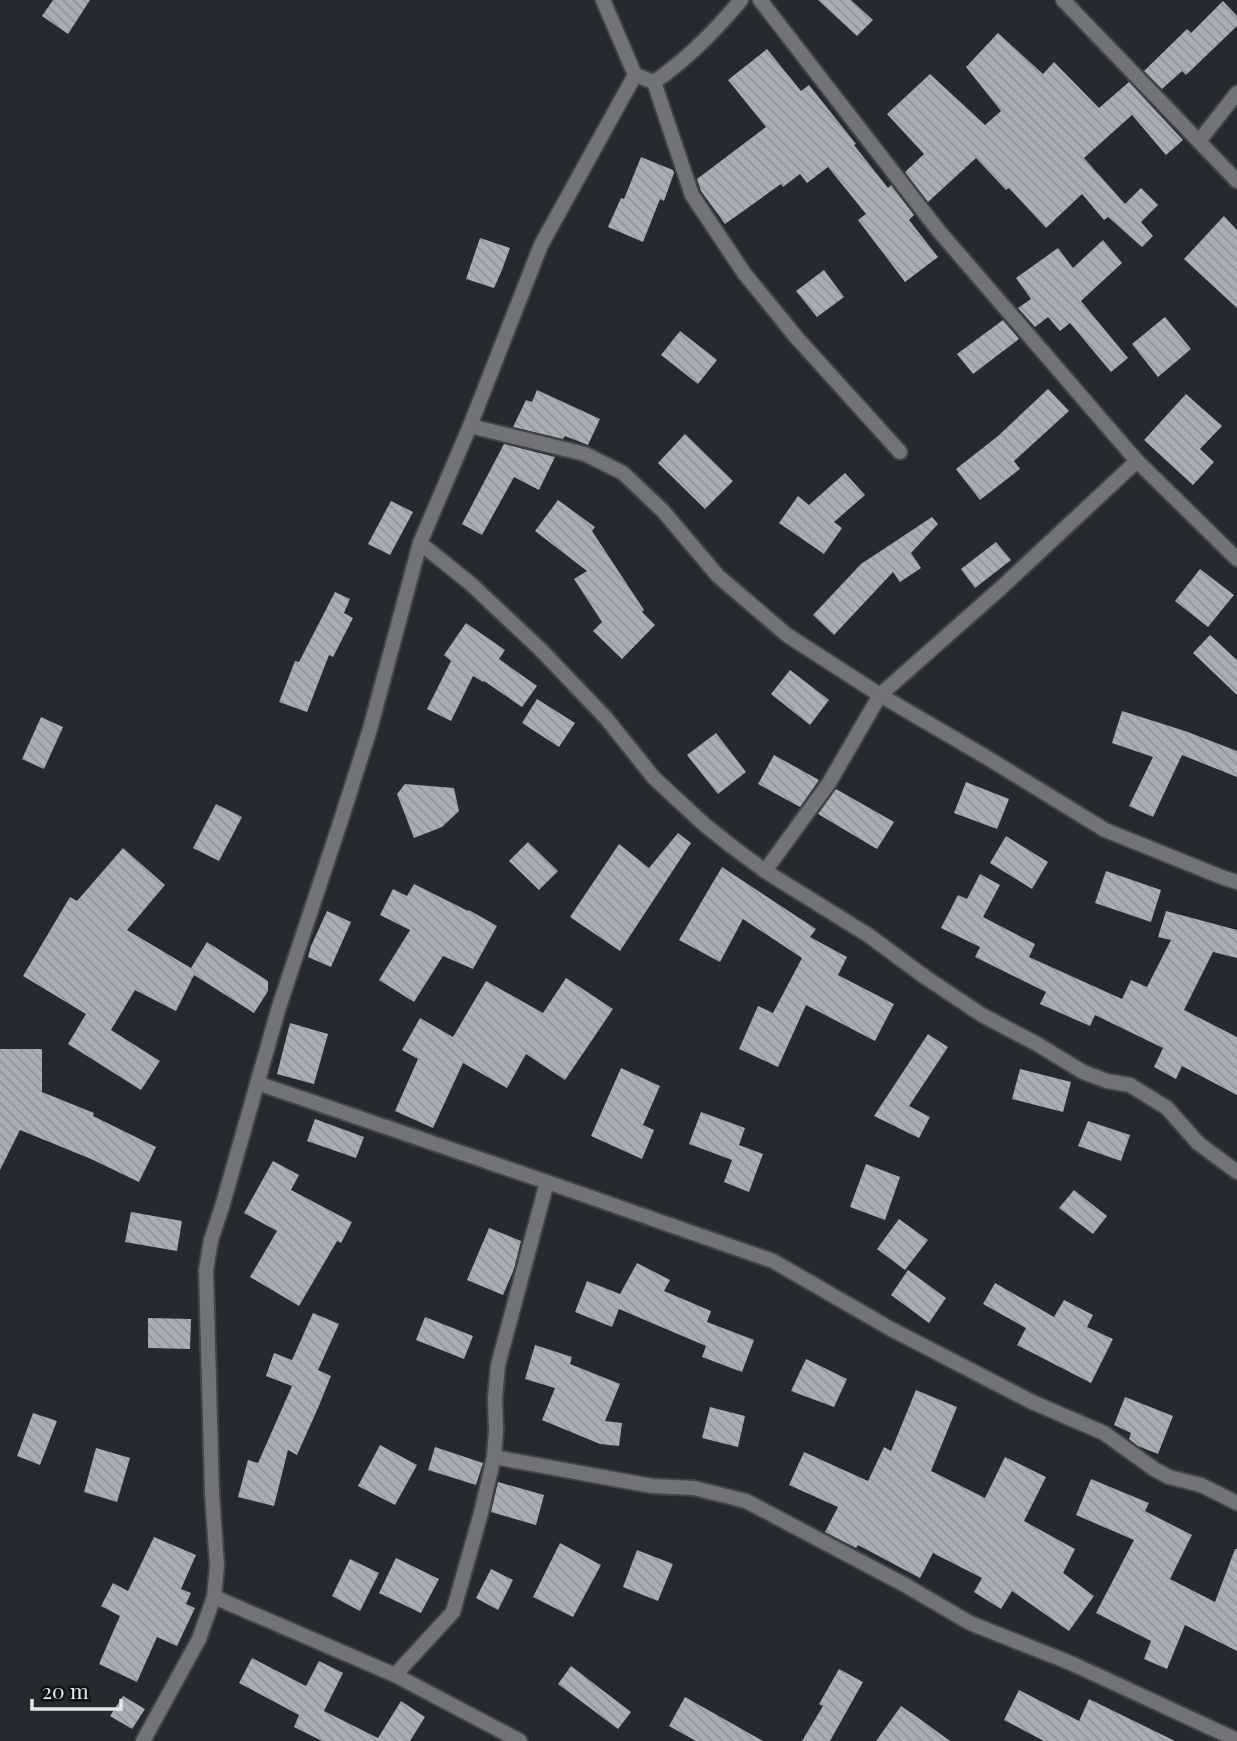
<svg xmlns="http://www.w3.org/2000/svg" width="1237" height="1741" viewBox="0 0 1237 1741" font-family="'Playfair Display',serif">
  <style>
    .building { fill: url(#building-back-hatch) }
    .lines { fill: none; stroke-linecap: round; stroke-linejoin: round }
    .street-casing { stroke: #41444a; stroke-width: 18 }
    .street { stroke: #717377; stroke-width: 14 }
  </style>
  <defs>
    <pattern id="building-back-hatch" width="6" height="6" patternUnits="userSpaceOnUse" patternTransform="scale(1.75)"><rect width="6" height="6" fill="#a9aeb6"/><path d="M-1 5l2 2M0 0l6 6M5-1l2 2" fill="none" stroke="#90949a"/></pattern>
  </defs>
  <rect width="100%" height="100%" fill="#262930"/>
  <g class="building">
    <path d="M53,0h37l-22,34 -26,-18z"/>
    <path d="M818,0h33l22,20 -16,16z"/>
    <path d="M1223,1l14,15v10l-51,49 -4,-4 -20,18 -18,-18 43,-42 4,4z"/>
    <path d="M998,33l45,41 11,-12 45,46 30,-26 54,58 -17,15 -34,-40 -48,43 41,46 16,-16 17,17 -17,17 12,14 -11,11 -34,-30 -4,3 -22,-26 -36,34 -37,-40 -3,2 -30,-32 -48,44 -23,-30 19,-18 -37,-40 43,-40 55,51 16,-14 -35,-44z"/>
    <path d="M767,49l34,42 8,-6 47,59 -2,1 34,43 3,-3 23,30 -5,5 29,37 -33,25 -47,-62 8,-6 -38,-47 -21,16 -7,-9 -17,13 -2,-3 -56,40 -24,-33 -4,-12 69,-52 -38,-47z"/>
    <path d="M641,157l32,13 1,3 -10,28 -4,-2 -17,43 -35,-15 13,-29 3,1z"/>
    <path d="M1224,216l13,14v78l-53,-49z"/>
    <path d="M480,238l30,10 -8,22 -8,18 -28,-9z"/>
    <path d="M1103,240l19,23 -41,38 47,57 -17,14 -41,-49 -10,8 -12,-14 -13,10 -17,-19 13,-9 -15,-21 42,-30 15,20z"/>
    <path d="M824,270l20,27 -27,20 -21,-26z"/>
    <path d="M1165,317l26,32 -33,28 -26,-33z"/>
    <path d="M1003,320l16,19 -46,35 -16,-20z"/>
    <path d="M680,331l37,29 -19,24 -37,-29z"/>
    <path d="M1048,389l21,22 -55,50 6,8 -40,31 -24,-31 42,-33z"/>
    <path d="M537,390l63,29 -12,26 -23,-9 -2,3 -50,-12 13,-27 6,2z"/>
    <path d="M1186,394l36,32 -22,23 14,13 -21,23 -49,-45z"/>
    <path d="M685,434l48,47 -28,28 -47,-46z"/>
    <path d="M504,444l51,13 -16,33 -25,-13 -32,58 -20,-11z"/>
    <path d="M845,473l20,22 -31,27 8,6 -18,26 -45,-31 19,-27 11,9z"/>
    <path d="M558,500l37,27 -3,4 52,79 -2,2 13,13 -33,34 -29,-28 9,-9 -28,-43 13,-8 -52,-40z"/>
    <path d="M391,501l22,11 -23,43 -22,-11z"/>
    <path d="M932,517l6,7 -27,29 10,15 -21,14 -7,-10 -59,63 -21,-20 48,-51z"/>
    <path d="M996,542l15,18 -36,28 -14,-19z"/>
    <path d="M1200,569l34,26 -26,32 -33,-26z"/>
    <path d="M335,592l15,7 -6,14 9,5 -20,39 -4,-2 -22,57 -28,-10 16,-41 4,1z"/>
    <path d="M466,623l39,27 -6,9 38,27 -15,21 -38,-26 -1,1 -10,-6 -22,45 -24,-12 24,-48 -7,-6z"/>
    <path d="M1210,635l27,25v35l-44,-42z"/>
    <path d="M790,670l39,30 -19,25 -39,-31z"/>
    <path d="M537,699l38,24 -16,24 -37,-24z"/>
    <path d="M1122,711l63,20 52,20v26l-55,-22 -29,62 -24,-11 24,-49 -41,-14z"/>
    <path d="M41,717l22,10 -19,42 -22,-10z"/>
    <path d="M716,733l30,39 -28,22 -31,-39z"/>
    <path d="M774,755l45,25 -19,27 -42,-23z"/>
    <path d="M966,782l43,17 -12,30 -43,-16z"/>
    <path d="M405,784l49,4 5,23 -17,16 -28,11 -17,-44z"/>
    <path d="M836,789l58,33 -17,27 -59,-35z"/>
    <path d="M216,804l26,13 -23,44 -26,-13z"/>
    <path d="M678,833l13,10 -71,108 -50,-34 49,-73 30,24z"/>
    <path d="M1006,836l42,26 -16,27 -42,-26z"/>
    <path d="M528,842l30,29 -19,19 -30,-29z"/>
    <path d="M123,848l42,37 -38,45 64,38 16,-26 61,39v10l-14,22 -60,-38 -18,36 -41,-21 -24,40 49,31 -19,29 -73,-46 18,-30 -63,-38 47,-79 7,4z"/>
    <path d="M722,867l94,62 -6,8 37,20 -9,18 56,29 -19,37 -69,-36 -28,62 -39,-18 19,-43 15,7 29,-55 -59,-39 -23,43 -41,-22z"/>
    <path d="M1106,871l55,19 -10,32 -56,-19z"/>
    <path d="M980,874l20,11 -17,32 52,27 -6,13 93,42 9,-19 16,7 24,-47 -13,-3 8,-26 71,19v28l-24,-6 -29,58 53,27v58l-55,-29 -6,13 -22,-12 9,-19 -68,-33 -5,11 -50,-22 6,-12 -71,-35 5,-10 -39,-19 17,-33 9,4z"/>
    <path d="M414,884l54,27 1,-1 28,16 -24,43 -30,-13 -29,46 -35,-22 31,-50 -30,-15 13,-26 14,7z"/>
    <path d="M327,911l24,11 -20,45 -23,-10 3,-11z"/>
    <path d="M566,978l47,31 -48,71 -39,-26 -19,34 -44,-25 -30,65 -38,-17 23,-52 -16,-9 18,-32 33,19 33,-56 57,32z"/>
    <path d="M290,1023l38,11 -14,50 -37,-10z"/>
    <path d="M928,1034l20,13 -39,59 21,11 -11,21 -45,-22z"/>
    <path d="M0,1049h42v43l52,21 -1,3 63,31 -17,35 -48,-23 -71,-29 -20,40z"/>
    <path d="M621,1068l39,18 -17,39 11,5 -12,29 -51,-23z"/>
    <path d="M1020,1069l51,13 -8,30 -51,-13z"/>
    <path d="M701,1112l44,16 -6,17 24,9 -14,38 -25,-10 8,-22 -43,-16z"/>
    <path d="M315,1119l49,18 -8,21 -49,-17z"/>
    <path d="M1088,1121l42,14 -9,26 -43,-15z"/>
    <path d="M273,1161l26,14 -8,15 61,32 -11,21 -4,-2 -38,65 -49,-29 27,-46 -33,-18z"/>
    <path d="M866,1164l34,13 -15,43 -35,-13z"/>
    <path d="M1074,1190l33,26 -14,18 -34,-26z"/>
    <path d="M131,1212l51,9 -5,30 -52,-9z"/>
    <path d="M899,1219l29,21 -23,30 -28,-21z"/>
    <path d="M489,1228l32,13 -7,28 -11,26 -36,-15z"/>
    <path d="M637,1263l33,17 -6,11 47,20 -4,11 47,18 -12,32 -40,-15 4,-11 -87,-37 -7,18 -37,-15 12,-31 33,13z"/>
    <path d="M908,1270l38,28 -17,25 -38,-28z"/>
    <path d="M995,1283l59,34 10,-17 29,15 -6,12 26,12 -22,44 -74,-38 9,-17 -43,-24z"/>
    <path d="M313,1313l26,11 -21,46 13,6 -13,32 -21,47 -9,-5 -14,56 -36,-9 10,-37 10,3 34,-77 -26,-10 8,-23 18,7z"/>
    <path d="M425,1317l48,19 -9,23 -48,-19z"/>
    <path d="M148,1318l43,1 -1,30 -42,-1z"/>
    <path d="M535,1345l37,12 -2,7 50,20 -15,37 17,2 -3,23 -19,-2 -58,-24 13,-32 -30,-9z"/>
    <path d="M806,1359l41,20 -13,28 -43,-16z"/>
    <path d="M916,1390l41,17 -26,64 54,27 20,-41 41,20 -22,44 51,28 -12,24 31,23 -25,35 -57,-40 -11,18 -27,-17 8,-14 -49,-25 -13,25 -62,-33 -2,3 -31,-16 13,-25 -49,-22 15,-33 64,29 16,-34 7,4z"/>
    <path d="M1125,1397l48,19 -15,38 -20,-8 -9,-7 2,-6 -17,-8z"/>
    <path d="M710,1407l35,9 -7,31 -36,-9z"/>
    <path d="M33,1413l24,8 -17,44 -23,-9z"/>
    <path d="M380,1445l37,20 -22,40 -37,-19z"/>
    <path d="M435,1447l48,16 -7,22 -48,-15z"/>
    <path d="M96,1448l34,10 -13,44 -33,-10z"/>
    <path d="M1091,1479l58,24 -4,8 47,24 -22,44 45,23 20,-53h2v102l-52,-26 -18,44 -23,-10 7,-18 -55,-28 38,-73 -58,-25z"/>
    <path d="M498,1482l46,13 -8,30 -45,-13z"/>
    <path d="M154,1537l42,18 -15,34 10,4 -5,11 9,4 -18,38 -20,-9 -20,45 -38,-18 21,-48 -19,-10 12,-23 15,8z"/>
    <path d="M560,1543l41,22 -28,52 -40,-20z"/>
    <path d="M637,1550l36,14 -15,37 -35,-14z"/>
    <path d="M396,1558l43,21 -18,34 -42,-20z"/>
    <path d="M350,1559l29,14 -19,38 -28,-15z"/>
    <path d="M491,1569l22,11 -15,30 -22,-12z"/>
    <path d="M252,1658l54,28 13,-25 24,12 -19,38 54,27 23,-37 24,16 -15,24h-88l-28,-14 5,-12 -60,-32z"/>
    <path d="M571,1666l60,46 -13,17 -60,-45z"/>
    <path d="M839,1669l24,13 -33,59h-28l21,-35 -4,-2z"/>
    <path d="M1019,1690l60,31 10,-22 86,42h-131l-40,-21z"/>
    <path d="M123,1696l22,13 -13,20 -22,-13z"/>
    <path d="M685,1697l78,44h-67l-27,-15z"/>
    <path d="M901,1706l19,13 30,22h-74z"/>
  </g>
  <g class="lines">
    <defs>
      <g id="street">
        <path d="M603,0l32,75 19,7c34,-23 61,-51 87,-82"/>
        <path d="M760,0l178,230 199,231 100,98"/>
        <path d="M1063,0l174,181"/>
        <path d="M654,82l38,113 52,78 53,65 103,114"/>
        <path d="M1199,141l38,-48"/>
        <path d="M470,426l115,28 38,19 40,38 55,65 69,59 93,60 106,62 119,73 119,48 13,4"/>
        <path d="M420,543l51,41 70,66 65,68 48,60 52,48 28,22 31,23 103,64 57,42 57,38 55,29 46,28 24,9 23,4 37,23 31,35 39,29"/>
        <path d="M765,871l64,-88 51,-88 122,-108 135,-126"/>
        <path d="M257,1083l290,99 226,79 118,68 141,73 72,31 50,36 15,8 32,8 36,18"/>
        <path d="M494,1457l158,29 42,2 52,13 159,84 65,38 103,41 164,76"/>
        <path d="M214,1597l181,78 125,66"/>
        <path d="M395,1675l58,-63 28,-99 13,-56 2,-26 -1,-33 3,-33 49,-183"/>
        <path d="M143,1741l56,-102 15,-42 3,-31 -5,-73 -6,-223 5,-30 11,-33 57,-200 62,-187 29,-91 50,-186 50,-117 71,-181 94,-170"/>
      </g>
    </defs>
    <use href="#street" class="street-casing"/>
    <use href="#street" class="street"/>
  </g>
  <path d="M32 1699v10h89v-10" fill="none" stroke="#e4e7eb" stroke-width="3.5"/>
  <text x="42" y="1699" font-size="21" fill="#e4e7eb" stroke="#101215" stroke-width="5" paint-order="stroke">20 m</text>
</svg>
